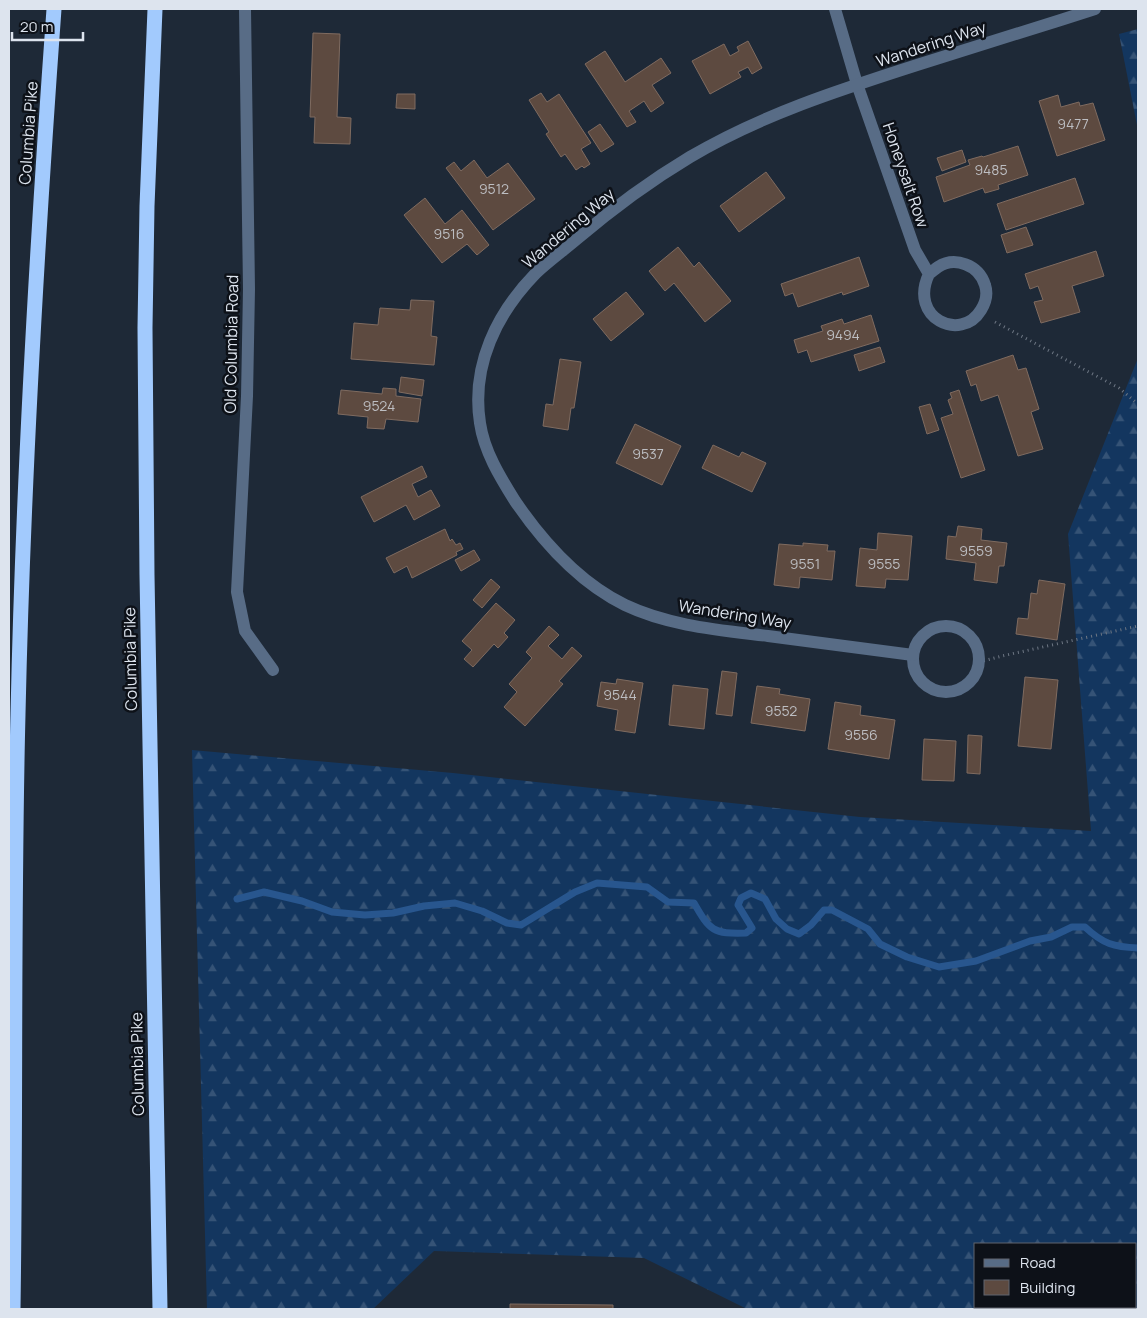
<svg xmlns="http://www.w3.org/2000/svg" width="1147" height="1318" viewBox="0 0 1147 1318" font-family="Manrope,sans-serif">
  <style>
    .forest { fill: url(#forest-firs); fill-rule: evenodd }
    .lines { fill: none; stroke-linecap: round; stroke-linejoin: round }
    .stream { stroke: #28568e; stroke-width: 7 }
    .building { fill: #5d4a40; stroke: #7f6b60 }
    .path { stroke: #6e7784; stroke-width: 3; stroke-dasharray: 1 4; stroke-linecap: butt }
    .street { stroke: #586c86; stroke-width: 12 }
    .highway { stroke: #a2cafd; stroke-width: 15 }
    .labels { text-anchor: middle; stroke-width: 5; stroke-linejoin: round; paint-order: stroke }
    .number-label { font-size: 14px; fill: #bdbec2 }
    .street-label { font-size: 16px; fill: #dde4ee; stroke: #0d1118 }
  </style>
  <defs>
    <pattern id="forest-firs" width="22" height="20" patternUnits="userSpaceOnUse" patternTransform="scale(1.25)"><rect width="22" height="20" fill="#13365f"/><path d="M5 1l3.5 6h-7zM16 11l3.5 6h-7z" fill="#355376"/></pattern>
  </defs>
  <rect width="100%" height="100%" fill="#1e2937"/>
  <g class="forest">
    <path d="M1138,29v101l-19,-96z"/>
    <path d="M1138,358v951h-391l-103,-51 -210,-7 -61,58h-166l-15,-559 261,23 407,44 231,14 -23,-297zM976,1244h160v63h-160z"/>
  </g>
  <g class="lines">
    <path class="stream" d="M237,899l27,-7 38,9 30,11 33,3 28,-2 31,-7 31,-3 27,8 25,12 14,2 54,-33 22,-9 50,4 21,15 26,1c16,28 19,31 52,30l6,-5 -14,-23 3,-7 10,-5 14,6 11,20 11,10 12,5 12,-9 13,-15h8l36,19 12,15 27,13 32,10 37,-6 54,-20 21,-4 21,-10h13c18,17 29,20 53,21"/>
  </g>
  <g class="building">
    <path d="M313,33l27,1 -3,83 14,1 -1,26 -36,-1 1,-26h-5z"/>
    <path d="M748,41l14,27 -10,6 -4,-7 -10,5 3,5 -31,17 -18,-33 32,-17 6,12 9,-5 -2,-4z"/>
    <path d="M605,51l20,31 36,-24 10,15 -19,12 12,18 -13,9 -7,-11 -15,10 7,11 -9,5 -42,-63z"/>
    <path d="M541,93l6,9 12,-8 32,49 -10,6 9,15 -6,4 -2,-2 -6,4 -11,-16 -4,3 -15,-23 3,-2 -20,-32z"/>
    <path d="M397,94h18v15l-19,-1z"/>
    <path d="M1058,95l3,12 18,-5 1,4 13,-3 12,37 -48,16 -18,-55z"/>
    <path d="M600,124l14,20 -13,8 -13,-20z"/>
    <path d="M1018,146l10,29 -30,10 1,4 -14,4 -2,-5 -39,14 -8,-25 34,-12 -2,-5 14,-4 1,1z"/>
    <path d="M962,150l4,12 -24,9 -5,-13z"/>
    <path d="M474,160l13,18 21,-15 27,36 -42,31 -47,-62 8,-6 7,9z"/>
    <path d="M766,172l19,26 -46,34 -19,-26z"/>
    <path d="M1075,178l9,26 -78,26 -9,-26z"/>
    <path d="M425,198l20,26 17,-14 27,35 -12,10 -10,-11 -25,19 -38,-48z"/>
    <path d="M1026,227l7,18 -26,8 -6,-18z"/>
    <path d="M678,247l16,20 5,-5 32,39 -26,21 -31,-39 -9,8 -16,-20z"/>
    <path d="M1096,251l8,25 -32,10 8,26 -39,11 -7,-21 9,-2 -5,-14 -8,3 -5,-15z"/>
    <path d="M859,257l10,29 -26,9 -1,-3 -44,15 -5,-14 -8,3 -4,-12z"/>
    <path d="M626,292l18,22 -33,27 -18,-22z"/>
    <path d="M411,300l23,1 -3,35 6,1 -3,28 -83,-6 3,-36 24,2 2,-17 30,2z"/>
    <path d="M871,315l8,26 -68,21 -4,-12 -9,3 -4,-13 29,-9 -2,-5 21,-7 2,5z"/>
    <path d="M880,347l5,15 -26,9 -5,-16z"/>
    <path d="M1013,355l5,15 8,-2 13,41 -8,3 12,37 -25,7 -20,-61 -17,6 -5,-17 -5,2 -5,-15z"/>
    <path d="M560,359l21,3 -7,46h-3l-3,22 -25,-4 3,-22 7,1z"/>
    <path d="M401,377l23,3 -2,16 -23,-4z"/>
    <path d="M383,388l13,1v7l25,3 -3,23 -32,-3 -2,10 -17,-1 1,-11 -30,-3 3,-24 41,4z"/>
    <path d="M959,390l26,80 -24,8 -20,-60 12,-4 -5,-14 4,-2 -2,-5z"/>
    <path d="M930,404l9,26 -12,4 -8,-27z"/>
    <path d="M635,424l46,22 -19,39 -46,-22z"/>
    <path d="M713,445l26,12 3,-5 24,11 -14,29 -50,-24z"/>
    <path d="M422,466l5,11 -15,7 6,13 13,-7 9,16 -26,14 -8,-15 -32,17 -13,-25z"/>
    <path d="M958,526l24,3 -1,11 26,3 -3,23h-5l-2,17 -23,-3 2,-17 -30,-4 2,-23 8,1z"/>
    <path d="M445,529l5,12 2,-2 4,6 4,-2 3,6 -7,3 1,3 -45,23 -5,-12 -13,7 -8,-15z"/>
    <path d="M878,533l34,3 -4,44 -22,-1 -1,9 -29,-2 4,-38 17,2z"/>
    <path d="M803,543l25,2 -1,6h8l-3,29 -32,-3 -1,11 -25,-3 5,-41 24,2z"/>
    <path d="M474,550l6,10 -19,11 -6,-11z"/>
    <path d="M491,579l9,8 -18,21 -9,-8z"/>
    <path d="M1039,580l26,4 -8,56 -41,-6 2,-16 10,1 3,-26 6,1z"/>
    <path d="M496,603l19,17 -11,13 4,4 -10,11 -4,-4 -21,23 -9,-8 8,-9 -10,-9z"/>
    <path d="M549,626l10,9 -11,11 14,13 10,-12 10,9 -23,25 4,3 -38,42 -21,-19 13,-15 -8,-8 23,-26 -6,-6z"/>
    <path d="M722,671l15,2 -5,43 -16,-2z"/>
    <path d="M1025,677l33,3 -7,69 -33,-3z"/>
    <path d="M617,679l26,4 -8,50 -20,-3 3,-20 -21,-4 4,-24 15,2z"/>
    <path d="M673,685l35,4 -4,40 -35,-4z"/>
    <path d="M757,686l23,3 -1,5 31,5 -5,32 -54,-8z"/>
    <path d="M835,702l26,4 -1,9 35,5 -6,39 -61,-10z"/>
    <path d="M968,735l14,1 -2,38 -13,-1z"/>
    <path d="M924,739l32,2 -2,40 -32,-1z"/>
    <path d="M510,1304l103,1v4h-103z"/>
  </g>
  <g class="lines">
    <g class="path">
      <path d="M995,322l124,66 19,16"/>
      <path d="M979,662l23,-6 136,-30"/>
    </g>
    <g class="street">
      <path d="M245,9l4,280 -2,107 -10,196 8,39 28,39"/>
      <path d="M835,9l22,75 58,166 14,24c3,-2 6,-5 9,-7 17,-11 41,-2 47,18 3,9 1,17 -4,25 -20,33 -73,8 -52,-36"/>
      <circle cx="946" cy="659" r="33"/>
      <path d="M913,655c-49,-6 -97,-13 -145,-19 -48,-6 -99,-10 -143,-31 -45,-22 -82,-63 -110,-104 -15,-24 -31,-50 -35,-78 -9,-58 17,-110 56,-150 13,-12 28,-23 41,-34 35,-30 73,-58 113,-82 71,-42 149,-67 227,-92 60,-19 119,-37 178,-56"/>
    </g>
    <g class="highway">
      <path d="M155,9l-8,197 -2,122 2,247 13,734"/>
      <path d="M13,1309c3,-198 0,-397 5,-595 5,-235 19,-470 36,-705"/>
    </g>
  </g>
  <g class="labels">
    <g class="number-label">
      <text x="1073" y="129">9477</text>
      <text x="991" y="175">9485</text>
      <text x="494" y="194">9512</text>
      <text x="449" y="239">9516</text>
      <text x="843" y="340">9494</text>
      <text x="379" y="411">9524</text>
      <text x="648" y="459">9537</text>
      <text x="976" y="556">9559</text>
      <text x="805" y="569">9551</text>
      <text x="884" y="569">9555</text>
      <text x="620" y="700">9544</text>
      <text x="781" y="716">9552</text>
      <text x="861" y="740">9556</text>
    </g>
    <g class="street-label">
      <text transform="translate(931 44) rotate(-18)" y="6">Wandering Way</text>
      <text transform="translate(28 133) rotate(-86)" y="6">Columbia Pike</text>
      <text transform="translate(906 175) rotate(71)" y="6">Honeysalt Row</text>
      <text transform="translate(568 228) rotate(-40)" y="6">Wandering Way</text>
      <text transform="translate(231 344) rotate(-89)" y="6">Old Columbia Road</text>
      <text transform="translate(735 614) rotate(9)" y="6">Wandering Way</text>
      <text transform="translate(130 659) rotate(-91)" y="6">Columbia Pike</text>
      <text transform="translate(137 1064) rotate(-91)" y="6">Columbia Pike</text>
    </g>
  </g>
  <rect width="1147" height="1318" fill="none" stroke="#dde4ee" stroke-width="20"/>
  <rect x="974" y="1243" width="162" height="65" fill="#0d1118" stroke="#60656e"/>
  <rect x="984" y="1259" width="25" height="8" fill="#586c86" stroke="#60656e"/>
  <text x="1020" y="1268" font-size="15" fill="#dde4ee">Road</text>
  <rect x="984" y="1280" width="25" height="15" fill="#5d4a40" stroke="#60656e"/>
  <text x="1020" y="1293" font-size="15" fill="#dde4ee">Building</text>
  <path d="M12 32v8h71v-8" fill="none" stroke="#dde4ee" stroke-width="2.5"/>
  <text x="20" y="32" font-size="15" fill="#dde4ee" stroke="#0d1118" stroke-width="4" paint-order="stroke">20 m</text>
</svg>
